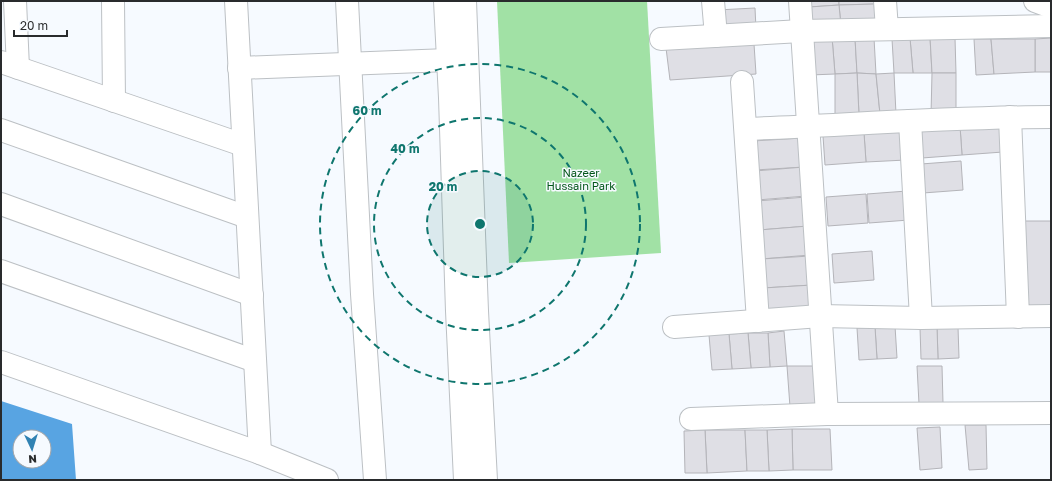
<svg xmlns="http://www.w3.org/2000/svg" width="1052" height="481" viewBox="0 0 1052 481" font-family="'Golos Text',sans-serif">
  <style>
    .green { fill: #a1e1a5 }
    .water { fill: #58a4e2; fill-rule: evenodd }
    .building { fill: #dfdfe5; stroke: #b4b4b9 }
    .lines { fill: none; stroke-linecap: round; stroke-linejoin: round }
    .minor-casing { stroke: #bcc0c4; stroke-width: 24 }
    .major-casing { stroke: #bcc0c4; stroke-width: 24 }
    .minor { stroke: #fff; stroke-width: 22 }
    .major { stroke: #fff; stroke-width: 22 }
    .ring { fill: none; stroke: #0f766e; stroke-width: 2; stroke-dasharray: 7 5 }
    .labels { text-anchor: middle; stroke-width: 3; stroke-linejoin: round; paint-order: stroke }
    .park-label { font-size: 11px; fill: #025618; stroke: #f6faff }
    .centre { fill: #0f766e; stroke: #f6faff; stroke-width: 2 }
    .ring-label { font-size: 12px; text-anchor: middle; font-weight: bold; fill: #0f766e; stroke: #f6faff; stroke-width: 3; stroke-linejoin: round; paint-order: stroke }
  </style>
  <rect width="100%" height="100%" fill="#f6faff"/>
  <path class="green" d="M497,1h150l14,252 -152,10z"/>
  <path class="water" d="M1,401l71,23 4,56h-75zM20,437h24v24h-24z"/>
  <g class="building">
    <path d="M808,1h31v4l-30,2z"/>
    <path d="M839,1h35l1,3 -36,1z"/>
    <path d="M875,4l1,21 -35,1 -2,-21z"/>
    <path d="M839,5l2,21h-31l-1,-19z"/>
    <path d="M755,8l1,21 -38,3 -1,-22z"/>
    <path d="M832,37l23,1 2,35 -22,1z"/>
    <path d="M832,37l3,37 -25,1 -2,-36z"/>
    <path d="M930,37l2,36h-19l-3,-35z"/>
    <path d="M930,37l25,1 1,35h-24z"/>
    <path d="M855,38h19l2,36 -19,-1z"/>
    <path d="M910,38l3,35h-19l-2,-34z"/>
    <path d="M1051,38v34h-16v-33z"/>
    <path d="M974,39h17l3,35 -18,1z"/>
    <path d="M991,39h44v33l-41,2z"/>
    <path d="M754,44l2,30 -86,6 -4,-32z"/>
    <path d="M857,73l19,1 4,40 -21,1z"/>
    <path d="M857,73l2,42 -24,2v-43z"/>
    <path d="M894,73l2,41h-16l-4,-40z"/>
    <path d="M932,73h24v41l-25,1z"/>
    <path d="M1001,123l2,29 -41,3 -2,-29z"/>
    <path d="M960,126l2,29 -40,3 -2,-29z"/>
    <path d="M904,130l2,30 -40,2 -2,-29z"/>
    <path d="M864,133l2,29 -41,3 -2,-29z"/>
    <path d="M802,138l2,29 -49,3 -2,-29z"/>
    <path d="M961,161l2,29 -40,3 -2,-29z"/>
    <path d="M804,167l2,29 -49,4 -2,-29z"/>
    <path d="M907,191l2,29 -40,3 -2,-29z"/>
    <path d="M866,194l2,29 -40,3 -2,-29z"/>
    <path d="M806,197l2,29 -49,4 -2,-29z"/>
    <path d="M1023,221h28v90l-15,1 -8,-9z"/>
    <path d="M808,226l2,29 -49,4 -2,-29z"/>
    <path d="M872,251l2,29 -40,3 -2,-29z"/>
    <path d="M810,256l2,29 -49,3 -2,-29z"/>
    <path d="M812,285l2,29 -49,3 -2,-29z"/>
    <path d="M895,326l2,32 -20,1 -2,-32z"/>
    <path d="M875,327l2,32 -18,1 -2,-32z"/>
    <path d="M937,327h21l1,31 -21,1z"/>
    <path d="M937,327l1,32h-17l-1,-31z"/>
    <path d="M784,331l3,35 -17,1 -2,-34z"/>
    <path d="M748,333h20l2,34 -19,1z"/>
    <path d="M748,333l3,35 -19,1 -3,-35z"/>
    <path d="M729,334l3,35 -20,1 -3,-35z"/>
    <path d="M787,366h28l3,40 -28,1z"/>
    <path d="M917,366h25l1,37 -24,1z"/>
    <path d="M965,425h21l1,44 -18,1z"/>
    <path d="M940,427l2,41 -22,2 -3,-42z"/>
    <path d="M792,429h38l2,41h-39z"/>
    <path d="M792,429l1,41 -24,1 -2,-41z"/>
    <path d="M705,430h40l2,41 -40,2z"/>
    <path d="M705,430l2,43h-22l-1,-42z"/>
    <path d="M745,430h22l2,41h-22z"/>
  </g>
  <g class="lines">
    <defs>
      <g id="minor">
        <path d="M15,1l3,67"/>
        <path d="M113,1l1,100"/>
        <path d="M236,1l24,452"/>
        <path d="M347,1l15,293 13,186"/>
        <path d="M713,1l3,35"/>
        <path d="M800,1l27,413"/>
        <path d="M885,1l2,28"/>
        <path d="M1035,1l16,6"/>
        <path d="M661,39l140,-8 250,-5"/>
        <path d="M1,62l242,83"/>
        <path d="M239,68l209,-8"/>
        <path d="M742,82l16,239"/>
        <path d="M1010,117l8,200"/>
        <path d="M910,121l11,197"/>
        <path d="M746,129c101,-4 203,-12 305,-12"/>
        <path d="M1,130l246,87"/>
        <path d="M1,204l251,91"/>
        <path d="M1,271l254,90"/>
        <path d="M674,327l146,-11 101,2 130,-2"/>
        <path d="M1,362l259,91 67,27"/>
        <path d="M691,419l136,-5 224,-1"/>
      </g>
      <g id="major">
        <path d="M445,1l5,97 7,213 8,169"/>
        <path d="M465,1l12,310 9,169"/>
      </g>
    </defs>
    <use href="#minor" class="minor-casing"/>
    <use href="#major" class="major-casing"/>
    <use href="#minor" class="minor"/>
    <use href="#major" class="major"/>
  </g>
  <circle cx="480" cy="224" r="53" fill="#0f766e" fill-opacity=".12"/>
  <g class="ring">
    <circle cx="480" cy="224" r="53"/>
    <circle cx="480" cy="224" r="106"/>
    <circle cx="480" cy="224" r="160"/>
  </g>
  <g class="labels">
    <g class="park-label">
      <text x="581" y="177">Nazeer<tspan x="581" dy="13">Hussain Park</tspan></text>
    </g>
  </g>
  <circle cx="480" cy="224" r="6" class="centre"/>
  <g class="ring-label">
    <text x="367" y="115">60 m</text>
    <text x="405" y="153">40 m</text>
    <text x="443" y="191">20 m</text>
  </g>
  <rect width="1052" height="481" fill="none" stroke="#292b2d" stroke-width="4"/>
  <g transform="translate(32 449) rotate(176)"><circle r="19" fill="#f6faff" stroke="#a4a7ab"/>
  <path d="M0-3L7 15L0 10L-7 15Z" fill="#3182b3"/>
  <text y="-6" font-size="11" font-weight="bold" text-anchor="middle" fill="#292b2d">N</text>
  </g>
  <path d="M14 30v6h53v-6" fill="none" stroke="#292b2d" stroke-width="2"/>
  <text x="20" y="30" font-size="12" fill="#292b2d" stroke="#f6faff" stroke-width="3" paint-order="stroke">20 m</text>
</svg>
